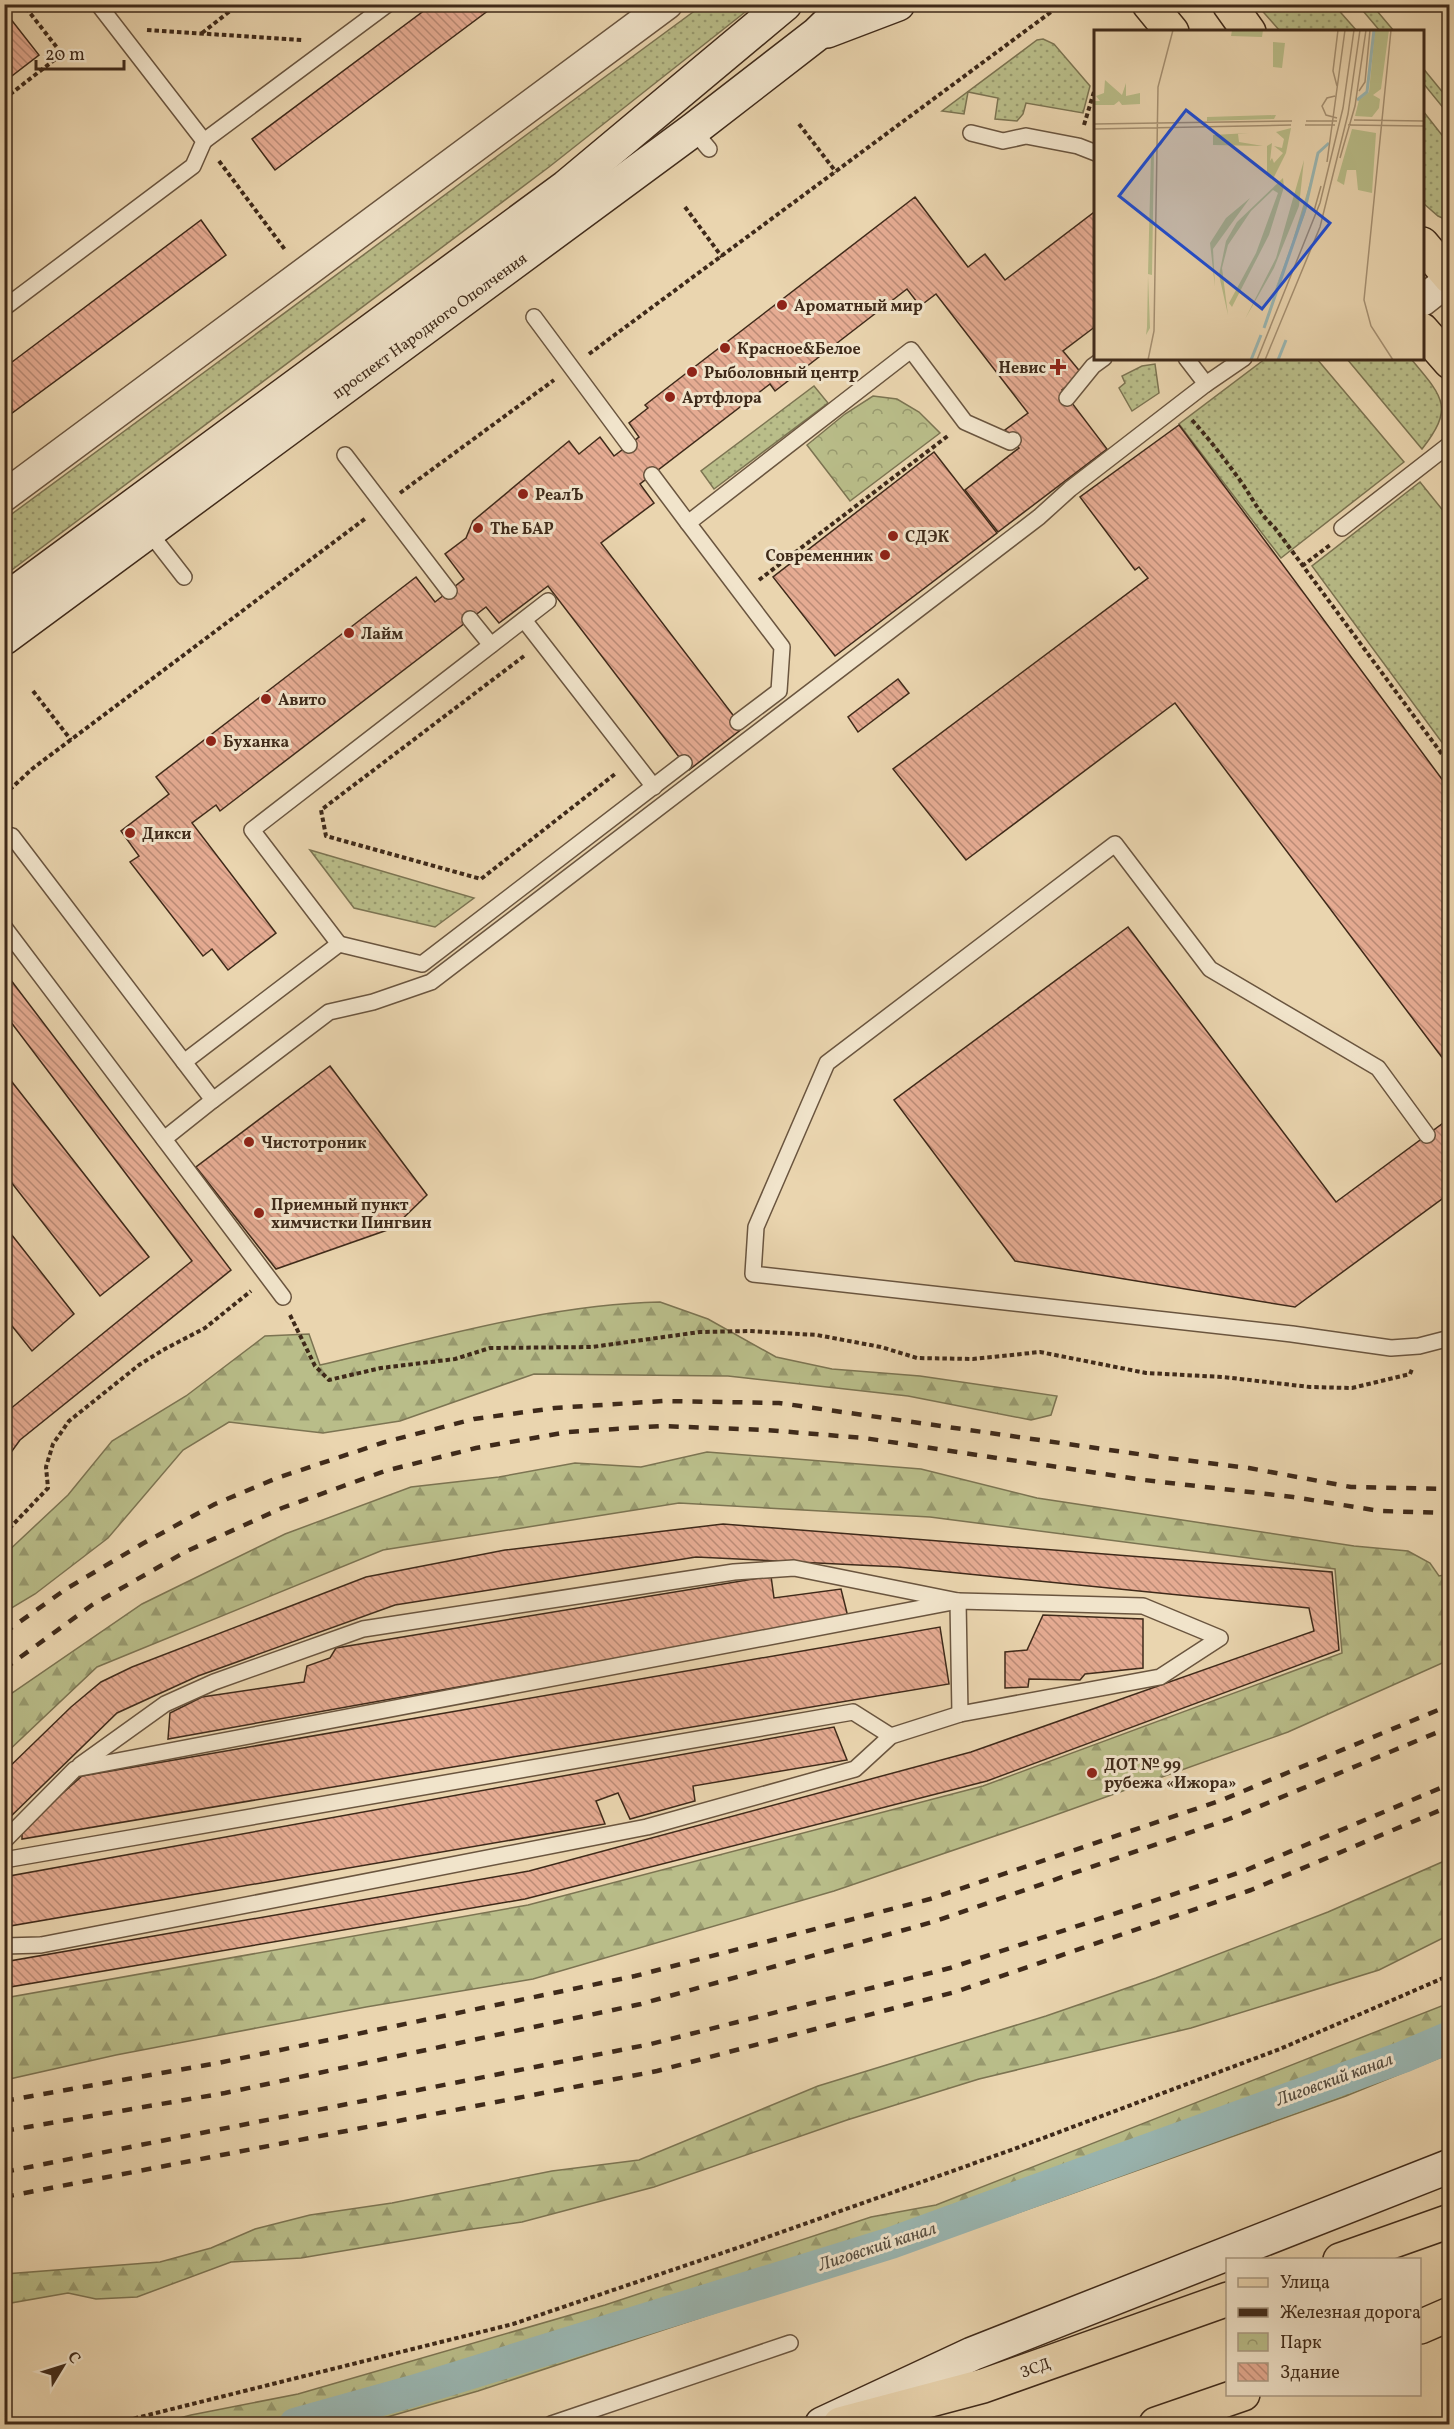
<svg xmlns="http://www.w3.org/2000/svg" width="1454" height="2429" viewBox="0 0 1454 2429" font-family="Vollkorn,serif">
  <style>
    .grass { fill: url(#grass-dots); stroke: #7c7452; stroke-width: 1.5 }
    .forest { fill: url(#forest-firs); stroke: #7c7452; stroke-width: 1.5 }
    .park { fill: url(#park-crowns); stroke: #7c7452; stroke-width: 1.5 }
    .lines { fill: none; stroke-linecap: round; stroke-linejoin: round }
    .canal { stroke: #9ab7b3; stroke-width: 32 }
    .building { fill: url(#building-back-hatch); stroke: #3f2a1a; stroke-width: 1.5 }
    .lane-casing { stroke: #6a553f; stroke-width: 18 }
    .street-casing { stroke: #6a553f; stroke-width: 33 }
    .secondary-casing { stroke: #3f2a1a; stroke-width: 36 }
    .primary-casing { stroke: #3f2a1a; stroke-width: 36 }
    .highway-casing { stroke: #3f2a1a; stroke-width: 36 }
    .path { stroke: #3f2a1a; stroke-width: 4; stroke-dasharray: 4.5 3; stroke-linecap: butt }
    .lane { stroke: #f1e4cb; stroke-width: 15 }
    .street { stroke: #f1e4cb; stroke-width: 30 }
    .secondary { stroke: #f1e4cb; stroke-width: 33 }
    .primary { stroke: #ead5af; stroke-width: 33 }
    .highway { stroke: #ead5af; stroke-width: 33 }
    .rail { stroke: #3f2a1a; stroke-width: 4.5; stroke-dasharray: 10 10; stroke-linecap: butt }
    .poi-dot { fill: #8f2418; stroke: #f1e4cb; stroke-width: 2 }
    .labels { text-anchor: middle; stroke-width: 6; stroke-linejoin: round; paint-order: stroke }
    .poi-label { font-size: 16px; font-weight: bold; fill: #3f2a1a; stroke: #f1e4cb; text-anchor: start }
    .street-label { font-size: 16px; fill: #3f2a1a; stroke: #f1e4cb }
    .water-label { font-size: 18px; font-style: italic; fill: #564d40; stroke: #f1e4cb }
    .inset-river { fill: none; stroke: #9ab7b3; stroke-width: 3 }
    .inset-road { fill: none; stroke: #a69173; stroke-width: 1.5 }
    .view { fill: #1d4ed8; fill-opacity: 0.15; stroke: #1d4ed8; stroke-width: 3 }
    .inset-edge { fill: none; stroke: #3f2a1a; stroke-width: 3 }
  </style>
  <defs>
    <pattern id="grass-dots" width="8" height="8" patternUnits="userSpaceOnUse" patternTransform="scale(1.5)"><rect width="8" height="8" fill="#b9bd89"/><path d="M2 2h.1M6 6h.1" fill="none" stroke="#989a6f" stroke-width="1.8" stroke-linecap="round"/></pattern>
    <pattern id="forest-firs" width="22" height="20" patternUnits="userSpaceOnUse" patternTransform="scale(1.5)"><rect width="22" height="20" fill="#b9bd89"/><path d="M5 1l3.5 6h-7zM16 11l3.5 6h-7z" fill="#989a6f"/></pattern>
    <pattern id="park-crowns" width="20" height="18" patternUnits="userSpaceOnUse" patternTransform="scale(1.5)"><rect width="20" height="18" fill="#b9bd89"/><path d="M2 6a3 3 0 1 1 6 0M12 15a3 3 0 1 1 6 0" fill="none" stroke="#989a6f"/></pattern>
    <pattern id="building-back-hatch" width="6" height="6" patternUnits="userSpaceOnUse" patternTransform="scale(1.5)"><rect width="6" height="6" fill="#e5ab92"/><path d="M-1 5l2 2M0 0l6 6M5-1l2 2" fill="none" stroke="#bb8b76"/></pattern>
  </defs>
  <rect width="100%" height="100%" fill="#ead5af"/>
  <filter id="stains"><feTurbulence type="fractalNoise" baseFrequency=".00333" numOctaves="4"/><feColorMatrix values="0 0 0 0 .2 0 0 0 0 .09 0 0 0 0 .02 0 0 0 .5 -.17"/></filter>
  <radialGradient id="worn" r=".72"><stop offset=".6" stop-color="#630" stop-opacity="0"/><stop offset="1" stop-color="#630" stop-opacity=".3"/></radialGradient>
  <g class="grass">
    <path d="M704,4l50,1 -205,162 -544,408v-56z"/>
    <path d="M1257,5h77l23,26h-77z"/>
    <path d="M1358,5h14l22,26h-14z"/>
    <path d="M1043,39l11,5 36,42 -7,27 -57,-10 -3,11 -6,7 -22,-2 3,-21 -30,-6 -4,22 -22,-3 95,-71z"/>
    <path d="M1422,67l27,33v15l-26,-32z"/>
    <path d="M1423,111l26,33v77l-11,-5 -15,-13z"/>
    <path d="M1265,359h52l87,103 -123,96 -102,-134z"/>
    <path d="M1347,359h64c33,39 43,49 11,90z"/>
    <path d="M1155,364l4,29 -27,18 -13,-23 6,-5 -3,-7 20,-10z"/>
    <path d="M814,386l14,17 -114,86 -13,-18z"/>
    <path d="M1420,482l29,36v234l-137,-186z"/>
    <path d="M310,850l164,48 -39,29 -81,-19z"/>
  </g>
  <g class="forest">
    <path d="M660,1302l48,17 68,38 56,12 88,7 137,20 -6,19 -20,5 -123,-24 -180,-20 -194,-2 -134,47 -77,12 -94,-11 -46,28 -75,88 -73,56 -30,18v-58l63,-59 44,-54 74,-45 79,-60 44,-2 11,31c108,-25 229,-61 340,-63z"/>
    <path d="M707,1452l214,17 116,29 317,48 54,5 22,12 9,13 10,-2v86l-161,72 -255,91 -199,68 -301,88 -167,28 -250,48 -111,25v-82l523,-93 455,-119 359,-133 -7,-84 -405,-52 -251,-14 -296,47 -286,117 -92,87v-56l137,-94 143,-70 126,-47 88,-10 76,-14 66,4z"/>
    <path d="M1449,1859v76l-70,35 -188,58 -212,51 -132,41 -193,67 -132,35 -50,7 -171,29 -70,4 -94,35 -41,2 -28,-6 -63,11v-30l155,-12 51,-14 44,-19 55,-14 82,-12 160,-32 87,-11 179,-74 228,-70 110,-38 172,-66z"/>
    <path d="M1449,2003v51l-103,42 -337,120 -531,175 -115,33h-206l34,-9 107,-21 307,-89 266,-88 65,-12z"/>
  </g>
  <path class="park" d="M873,396l24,3 22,13 21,21 -90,68 -43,-56 38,-31z"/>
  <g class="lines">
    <path class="canal" d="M295,2424l118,-33 478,-148 512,-186 47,-20"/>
  </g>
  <g class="building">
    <path d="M433,4h64l-222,166 -23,-31z"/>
    <path d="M6,13l33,42 -35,27v-67z"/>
    <path d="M915,197l53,70 17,-13 20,26 88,-67 3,3v110l-33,25 19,23 -20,16 45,59 -109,83 -33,-42 54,-42 -14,-18 23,-17 -92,-119 -16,12 -13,-17 -132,102 -5,-7 -130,100 14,19 -53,40 142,185 -54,42 -141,-184 -49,37 -13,-16 -266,204 -4,-6 -24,18 84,110 -48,37 -16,-21 -9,7 -73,-94 9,-6 -18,-25 48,-37 -13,-17 260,-200 19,25 14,-11 15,-12 -19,-25 21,-16 7,-17 96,-80 10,13 21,-17 14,19 25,-19 -10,-14 19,-15 -3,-3z"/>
    <path d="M201,220l25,35 -222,164v-51z"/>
    <path d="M1179,425l271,365v278l-275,-365 -209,157 -73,-91 255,-191 -9,-11 -4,3 -55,-73z"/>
    <path d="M934,452l63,81 -162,123 -62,-79z"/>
    <path d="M898,679l11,14 -51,39 -10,-15z"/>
    <path d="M1128,927l208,275 114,-84v75l-155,114 -280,-46 -121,-161z"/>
    <path d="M4,971l227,299 -211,170 -16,22v-48l188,-153 -188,-248z"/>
    <path d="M330,1066l97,129 -34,33 -117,41 -80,-102z"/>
    <path d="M5,1073l144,184 -49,39 -96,-123z"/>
    <path d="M4,1225l70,89 -42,37 -28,-35z"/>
    <path d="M723,1524l609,48 7,78 -352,131 -462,118 -521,89v-26l525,-91 442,-119 343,-121 -5,-23 -411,-41 -202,-10 -301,48 -197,71 -81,37 -113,110v-51l67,-65 30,-25 31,-15 234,-90 139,-27z"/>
    <path d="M771,1576l3,22 67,-9 7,28 -680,122 2,-26 32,-16 102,-15 3,-16 23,-8 6,-10z"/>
    <path d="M1043,1615l100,4v49l-58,6 -5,6 -51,-1 -1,8 -23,1v-36l22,-2z"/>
    <path d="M940,1627l9,57 -927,155v-10l60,-53z"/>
    <path d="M834,1727l13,33 -154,26 2,15 -65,18 -12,-26 -22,8 9,23 -601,103v-50z"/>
  </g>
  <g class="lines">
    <defs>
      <g id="lane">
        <path d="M693,130l16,19"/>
        <path d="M971,133l32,8 23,-5 52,10 18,7"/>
        <path d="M204,141l184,-137"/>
        <path d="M4,308l189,-142 11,-25 -106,-137"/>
        <path d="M534,317l95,128"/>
        <path d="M1186,358l20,26"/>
        <path d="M1067,398l26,-32 11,-8"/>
        <path d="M345,455l104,136"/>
        <path d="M652,475l36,48"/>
        <path d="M1342,528l108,-84"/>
        <path d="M149,532l35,45"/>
        <path d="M470,619l21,26"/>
        <path d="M524,620l130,167"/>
        <path d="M738,722l41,-31 3,-44 -94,-124 223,-173 54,72 45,20 3,-2"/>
        <path d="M4,835l8,1 172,226 155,-118 83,20 262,-201"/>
        <path d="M4,927l279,370"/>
        <path d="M339,944l-87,-114 296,-229"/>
        <path d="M184,1062l29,38 116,-88 44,-10 58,-20 608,-465 31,-28 136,-105 38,-26"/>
        <path d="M1427,1135l-49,-67 -168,-99 -95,-125 -288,219 -71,164 -3,47 539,60 99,14 28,-2 31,-8"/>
        <path d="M164,1139l49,-39"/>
        <path d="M80,1765l85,-61 49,-22 149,-53 371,-57 60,-4 164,33 2,113"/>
        <path d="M4,1841l71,-72 883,-168 185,5 77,32 -60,39 -200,37 -69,22 -36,33 -208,58 -606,118 -37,1"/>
        <path d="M4,1860l849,-148 38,24"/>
        <path d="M551,2424l239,-81"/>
      </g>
      <g id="street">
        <path d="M1422,301l28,-22"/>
        <path d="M4,496l663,-492"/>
      </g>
      <g id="secondary">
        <path d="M827,31l71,-27"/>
        <path d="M4,601l562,-414 219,-183"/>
        <path d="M4,638l689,-508 124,-96 31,-30"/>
        <path d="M822,2424l150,-70 478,-188"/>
      </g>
      <g id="primary">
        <path d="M1149,4l23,28"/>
        <path d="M1229,4l20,28"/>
        <path d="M1422,244l28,33"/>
        <path d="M1422,330l28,32"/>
      </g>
      <g id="highway">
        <path d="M1340,2260l110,-39"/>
        <path d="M1420,2327l30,-13"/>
        <path d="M840,2424l143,-38 245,-87"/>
        <path d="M1156,2424l87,-30"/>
      </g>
    </defs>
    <use href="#lane" class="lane-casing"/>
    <use href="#street" class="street-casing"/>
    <use href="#secondary" class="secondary-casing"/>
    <use href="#primary" class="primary-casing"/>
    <use href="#highway" class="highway-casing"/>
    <g class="path">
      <path d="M147,30l155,10"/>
      <path d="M202,33l37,-29"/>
      <path d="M4,99l58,-45 -39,-50"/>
      <path d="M799,124l37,48"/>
      <path d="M1084,125l12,-40"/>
      <path d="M219,161l67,90"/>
      <path d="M685,207l37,50"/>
      <path d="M589,354l466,-345"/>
      <path d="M1192,420c18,20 34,41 50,63 12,18 17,30 33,45l175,237"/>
      <path d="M400,493l154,-113"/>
      <path d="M1302,566l28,-21"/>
      <path d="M759,580l190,-145"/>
      <path d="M524,656l-203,154 5,26 155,43 134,-105"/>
      <path d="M33,691l38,49"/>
      <path d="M4,795l28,-26 334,-251"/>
      <path d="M290,1315l25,51 14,14 52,-12 74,-9 35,-11 102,-1 108,-15 49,-1 68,4 64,12 36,11 56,1 67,-7 106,21 77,4 87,10 42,1 58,-14 2,-5"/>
      <path d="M4,1534l44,-46 -2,-21 7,-23 16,-23 70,-56 24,-15 42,-22 46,-37"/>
      <path d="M120,2424l16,-6 377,-94 224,-76 277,-99 266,-100 170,-74"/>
    </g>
    <use href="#lane" class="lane"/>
    <use href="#street" class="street"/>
    <use href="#secondary" class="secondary"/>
    <use href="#primary" class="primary"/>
    <use href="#highway" class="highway"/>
    <g class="rail">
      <path d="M4,1633l62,-44 76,-45 73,-40 62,-26 108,-36 89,-23 81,-11 108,-7 116,2 380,54 90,11 102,19 99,2"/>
      <path d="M4,1669l88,-64 93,-53 97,-44 103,-37 91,-23 92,-16 94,-6 104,4 98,8 280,42 149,17 87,14 70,2"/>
      <path d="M4,2101l214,-38 417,-87 295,-77 292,-99 228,-95"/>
      <path d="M4,2131l221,-38 416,-89 295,-83 293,-102 221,-92"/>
      <path d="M4,2172l647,-128 299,-76 294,-97 206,-87"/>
      <path d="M4,2197l653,-126 298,-79 296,-102 199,-84"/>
    </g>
  </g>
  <g class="poi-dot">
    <circle cx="782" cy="305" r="6"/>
    <circle cx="725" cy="348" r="6"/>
    <path d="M1055 358h6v6h6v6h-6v6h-6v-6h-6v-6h6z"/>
    <circle cx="692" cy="372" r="6"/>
    <circle cx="670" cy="397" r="6"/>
    <circle cx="523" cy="494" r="6"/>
    <circle cx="478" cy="528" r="6"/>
    <circle cx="893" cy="536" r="6"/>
    <circle cx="885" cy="555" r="6"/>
    <circle cx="349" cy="633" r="6"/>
    <circle cx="266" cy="699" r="6"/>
    <circle cx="211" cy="741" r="6"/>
    <circle cx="130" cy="833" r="6"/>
    <circle cx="249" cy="1142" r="6"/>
    <circle cx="259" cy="1213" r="6"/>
    <circle cx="1092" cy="1773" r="6"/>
  </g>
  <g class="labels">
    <g class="poi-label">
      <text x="794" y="311">Ароматный мир</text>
      <text x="737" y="354">Красное&amp;Белое</text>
      <text x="1046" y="373" text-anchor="end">Невис</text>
      <text x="704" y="378">Рыболовный центр</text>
      <text x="682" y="403">Артфлора</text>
      <text x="535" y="500">РеалЪ</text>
      <text x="490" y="534">The БАР</text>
      <text x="905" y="542">СДЭК</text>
      <text x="873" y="561" text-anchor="end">Современник</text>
      <text x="361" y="639">Лайм</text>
      <text x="278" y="705">Авито</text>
      <text x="223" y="747">Буханка</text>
      <text x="142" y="839">Дикси</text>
      <text x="261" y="1148">Чистотроник</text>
      <text x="271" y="1210">Приемный пункт<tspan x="271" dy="18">химчистки Пингвин</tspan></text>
      <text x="1104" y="1770">ДОТ № 99<tspan x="1104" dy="18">рубежа «Ижора»</tspan></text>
    </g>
    <g class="street-label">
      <text transform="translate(429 325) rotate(-36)" y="6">проспект Народного Ополчения</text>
      <text transform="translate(1035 2367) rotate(-20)" y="6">ЗСД</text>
    </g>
    <g class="water-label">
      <text transform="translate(1334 2079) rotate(-20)" y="6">Лиговский канал</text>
      <text transform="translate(877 2246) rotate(-18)" y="6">Лиговский канал</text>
    </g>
  </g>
  <g transform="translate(1094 30)">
    <rect width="330" height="330" fill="#ead5af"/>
    <path d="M169,0l-1,7 -31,-1 1,-6zM281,0h14l-8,59 -8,6 7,4 -1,9 -7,9 -17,-1 4,-16 10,-8zM179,12l12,1 -3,25 -9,-1zM182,85l-2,4 -67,2v-4zM197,98l-5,25 -13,26 -6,-6v-27l5,-3 -2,18 2,-3 2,5 9,-10 -9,-7 8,2 2,-9 -8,-7zM258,99l24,4 -4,60 -14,-3 -2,-20h-9l-3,15 -7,-4zM155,103l-11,1 1,8 24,4 -50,-1v-10zM60,121l-2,124 -4,-1 3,-120zM54,246l2,52 -4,7 1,-8z" fill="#b9bd89"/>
    <path d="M11,50l17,15 4,-12v13l14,-3v11l-18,1 -3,-4 -5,4h-19v-4h5l-4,-5 8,-3zM223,129l-12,55 -37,95 24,-66zM210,130l-5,46 -25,62 -29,51 31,-61zM189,148l1,9 -15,48 -37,72 -3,-4 27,-50 22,-60 -5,-3 -22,21 -23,34 -6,23 6,47 -9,-40 7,-34 11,-19zM156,168l-37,51 2,38 -5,-44 16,-25z" fill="#b9bd89"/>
    <path class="inset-river" d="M263,70l10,-8 7,-62M170,298l41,-119 13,-56 11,-10M157,330l10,-25M184,330l8,-20"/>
    <path class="inset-road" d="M297,0l-27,270 7,26 22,34M243,56l-4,-15 5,-41M265,61l6,-9 5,-52M241,66l-8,2 -5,8 4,9 11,3M260,90l70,1M212,91h31M0,94l198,-3M211,95h30M254,95l76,1M0,99l197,-4M66,115l10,-16M246,128l15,-52 11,-76M233,132l18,-132M220,181l7,-25M54,330l6,-29 4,-244 15,-57M163,330l63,-157 23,-95 11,-78M171,330l55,-133 28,-113 12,-84"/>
    <path class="view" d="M92,80l144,113 -68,86 -143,-113z"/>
    <rect width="330" height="330" class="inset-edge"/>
  </g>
  <rect width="1454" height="2429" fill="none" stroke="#ead5af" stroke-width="24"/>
  <rect x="6" y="6" width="1442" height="2417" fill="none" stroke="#3f2a1a" stroke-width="3"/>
  <rect x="12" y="12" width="1430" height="2405" fill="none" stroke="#3f2a1a" stroke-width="1.5"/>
  <rect x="1226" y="2258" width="195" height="138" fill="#f1e4cb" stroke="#aa9a84" stroke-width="1.5"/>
  <rect x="1238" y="2278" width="30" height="9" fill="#ead5af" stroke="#aa9a84" stroke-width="1.5"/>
  <text x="1280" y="2288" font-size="18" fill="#3f2a1a">Улица</text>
  <rect x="1238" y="2308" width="30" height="9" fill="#3f2a1a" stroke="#aa9a84" stroke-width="1.5"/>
  <text x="1280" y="2318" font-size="18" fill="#3f2a1a">Железная дорога</text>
  <rect x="1238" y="2333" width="30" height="18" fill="url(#park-crowns)" stroke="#aa9a84" stroke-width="1.5"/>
  <text x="1280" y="2348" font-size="18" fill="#3f2a1a">Парк</text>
  <rect x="1238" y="2363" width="30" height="18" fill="url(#building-back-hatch)" stroke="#aa9a84" stroke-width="1.5"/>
  <text x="1280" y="2378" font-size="18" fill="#3f2a1a">Здание</text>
  <g transform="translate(63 2366) rotate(52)" stroke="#f1e4cb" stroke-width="4.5" paint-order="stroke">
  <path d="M0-4.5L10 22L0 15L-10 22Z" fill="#3f2a1a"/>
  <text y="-9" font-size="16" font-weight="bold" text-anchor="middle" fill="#3f2a1a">С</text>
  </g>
  <path d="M36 60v9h88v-9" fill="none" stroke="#3f2a1a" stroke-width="3"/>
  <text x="45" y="60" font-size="18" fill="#3f2a1a" stroke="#f1e4cb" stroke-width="4.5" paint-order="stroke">20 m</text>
  <rect width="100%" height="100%" filter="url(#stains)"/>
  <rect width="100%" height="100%" fill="url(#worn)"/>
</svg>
